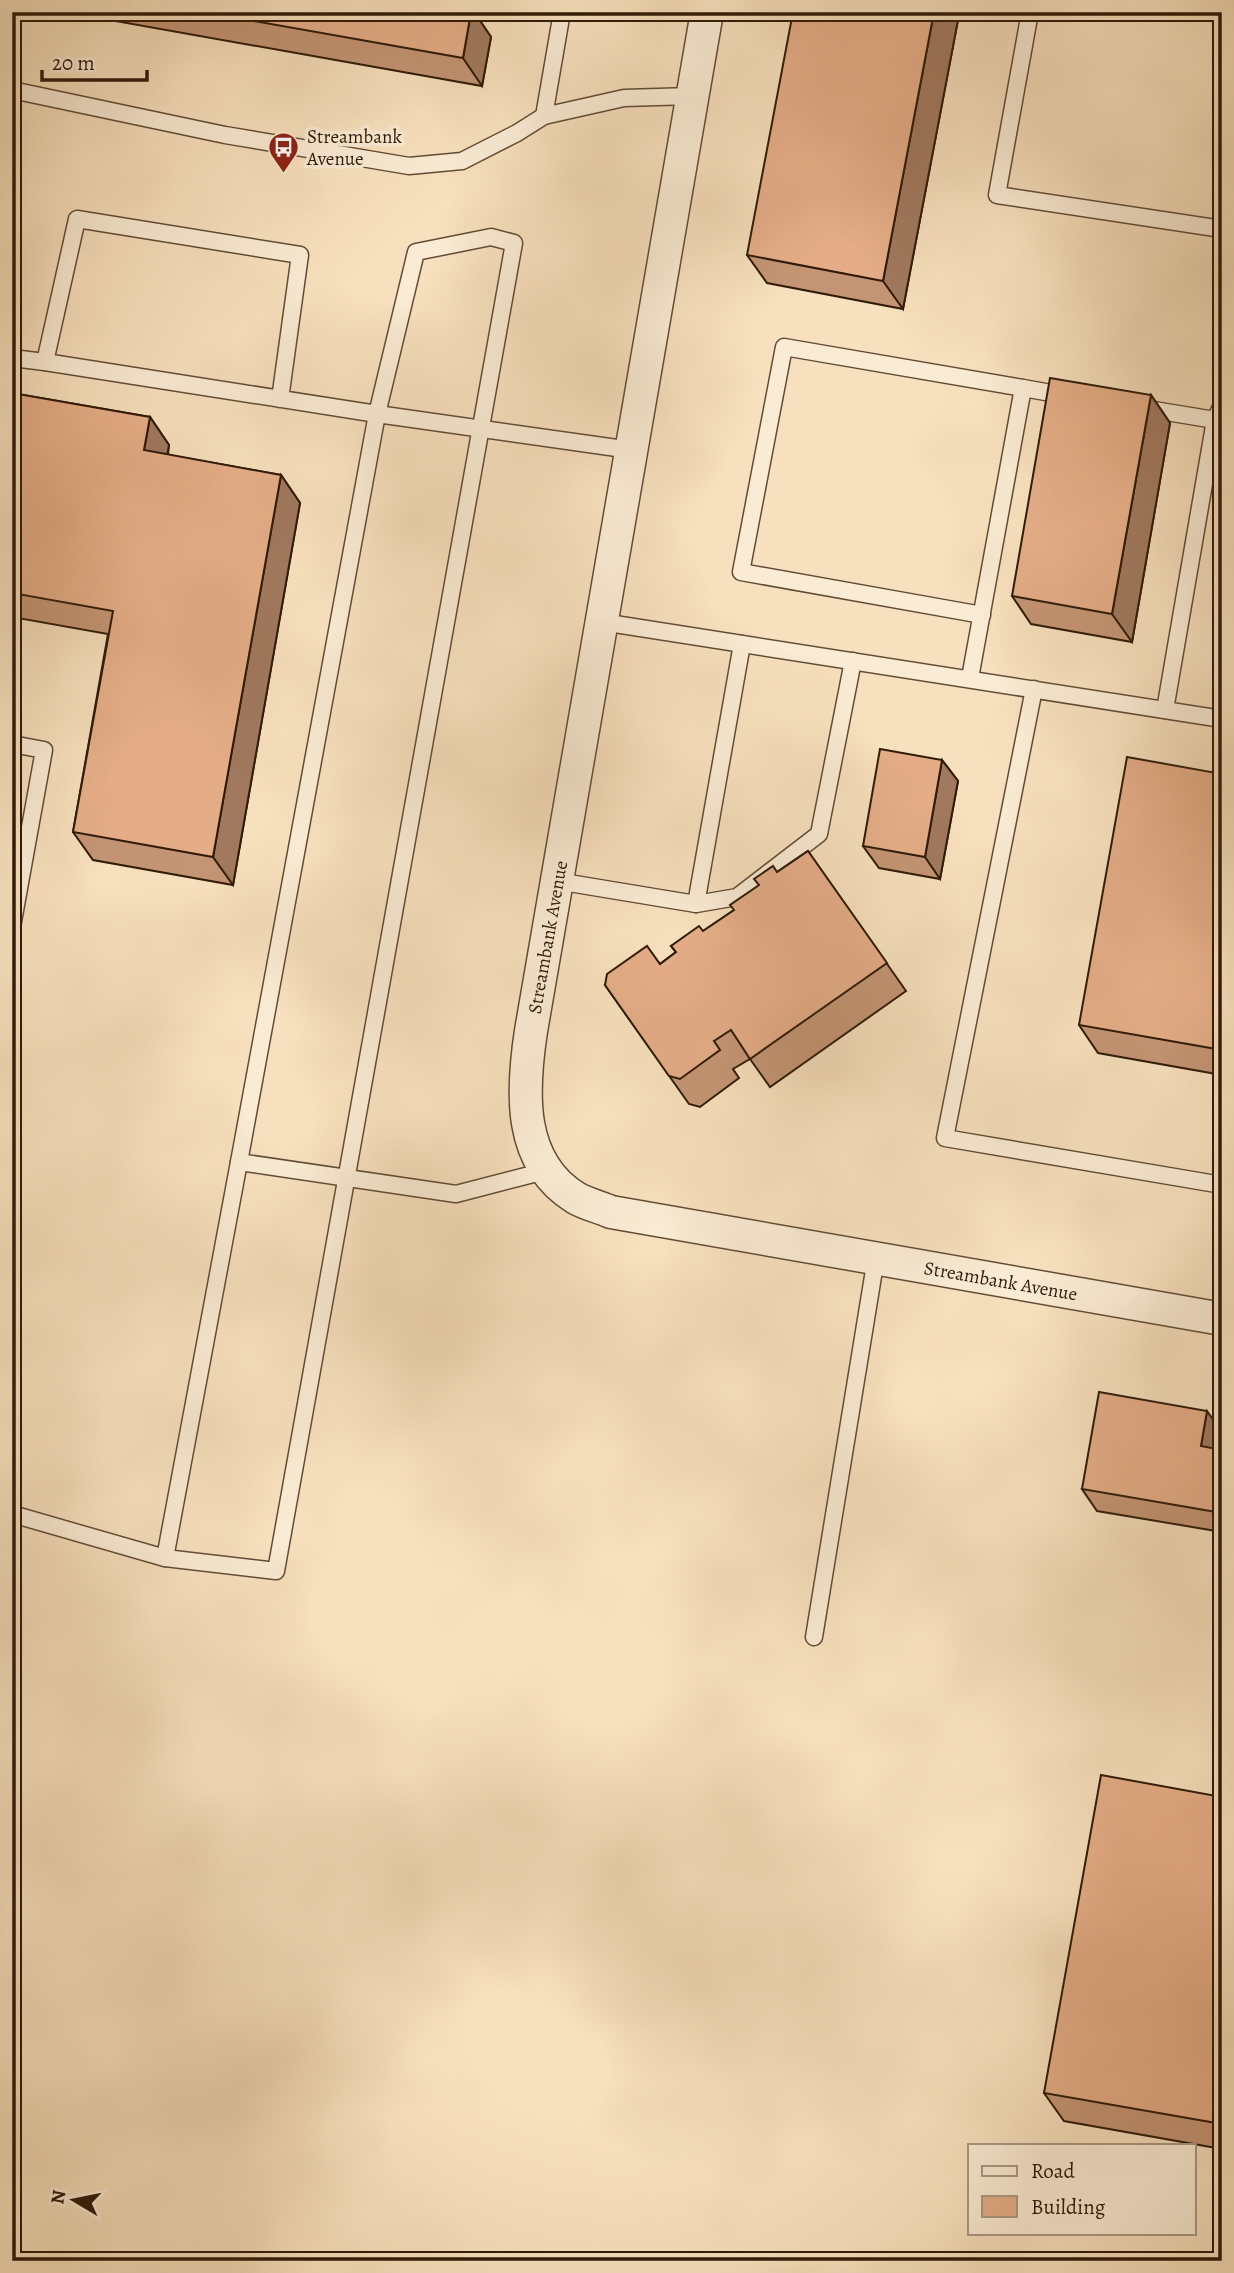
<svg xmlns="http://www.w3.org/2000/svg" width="1234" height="2273" viewBox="0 0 1234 2273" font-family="Alegreya,serif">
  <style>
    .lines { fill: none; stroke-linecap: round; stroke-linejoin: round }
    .service-casing { stroke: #624c36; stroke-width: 19 }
    .minor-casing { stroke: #624c36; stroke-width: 35 }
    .service { stroke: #faebd4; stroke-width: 16 }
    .minor { stroke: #faebd4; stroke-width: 32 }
    .wall { fill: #c49574; stroke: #301b09; stroke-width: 2 }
    .shaded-wall { fill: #a0795e; stroke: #301b09; stroke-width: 2 }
    .building { fill: #e4ad87; stroke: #301b09; stroke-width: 2 }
    .labels { text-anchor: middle; stroke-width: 7; stroke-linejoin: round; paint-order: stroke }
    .poi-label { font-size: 19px; fill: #301b09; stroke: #faebd4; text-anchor: start }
    .street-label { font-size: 19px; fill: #301b09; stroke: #faebd4 }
  </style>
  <rect width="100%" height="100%" fill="#f7e0bd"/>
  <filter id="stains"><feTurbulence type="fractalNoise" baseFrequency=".00286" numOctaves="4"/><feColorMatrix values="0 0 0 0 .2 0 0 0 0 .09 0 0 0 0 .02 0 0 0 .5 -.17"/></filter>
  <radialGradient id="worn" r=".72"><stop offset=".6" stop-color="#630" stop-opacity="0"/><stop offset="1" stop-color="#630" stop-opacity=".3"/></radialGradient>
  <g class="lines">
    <defs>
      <g id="service">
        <path d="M1030,12l-33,183 225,34"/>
        <path d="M12,90l213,45 184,31 53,-5 55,-28 27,-17 80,-18 68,-2"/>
        <path d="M544,116l18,-104"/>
        <path d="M12,358l33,4"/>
        <path d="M1142,408l73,12"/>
        <path d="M982,615l-241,-43 43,-225 239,41"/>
        <path d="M602,622l620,97"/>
        <path d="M970,678l53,-290 45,8"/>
        <path d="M1034,689l-89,449 277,47"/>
        <path d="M1165,710l50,-290 7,-15"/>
        <path d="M12,744l32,6 -32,177"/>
        <path d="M557,881l139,23 41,-7 82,-63 34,-173"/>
        <path d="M696,904l46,-260"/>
        <path d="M239,1162l-74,396 111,13 238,-1328 -23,-6 -75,15 -39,162 -332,-52 32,-143 223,36 -20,144"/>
        <path d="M545,1171l-89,23 -217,-32 138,-748 254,36"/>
        <path d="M12,1514l153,44"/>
        <path d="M814,1637l62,-379"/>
      </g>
      <g id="minor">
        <path id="s1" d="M707,12l-176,1019c-9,59 -14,131 45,167 10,6 24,9 35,14l611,107"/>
      </g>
    </defs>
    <use href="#service" class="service-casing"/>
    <use href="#minor" class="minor-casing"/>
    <use href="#service" class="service"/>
    <use href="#minor" class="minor"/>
  </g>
  <g class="wall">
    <path d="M65,12h409l17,25 -9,49z"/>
    <path d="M958,20l-55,289 -136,-26 -20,-28z"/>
    <path d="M12,393l138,24 19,28 -1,10 113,20 19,28 -67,382 -140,-25 -20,-28 35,-198 -96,-17z"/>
    <path d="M1151,395l19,28 -38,219 -101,-18 -19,-28z"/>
    <path d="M942,760l16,21 -18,98 -61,-11 -16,-22z"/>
    <path d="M1222,774v301l-124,-22 -19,-28z"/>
    <path d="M808,851l98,140 -136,96 -20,-28 -17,10 6,9 -39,29 -11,-3 -84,-119 55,-21 16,-12 -5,-6 32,-15 31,-21 43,-38z"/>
    <path d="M1219,1449l3,1v82l-125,-21 -15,-22z"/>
    <path d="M1222,1797v352l-158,-28 -20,-28z"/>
  </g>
  <g class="shaded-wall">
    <path d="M471,12h3l17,25 -9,49 -19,-28z"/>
    <path d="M934,12h18l6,8 -55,289 -20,-28z"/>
    <path d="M1151,395l19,28 -38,219 -20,-28z"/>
    <path d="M150,417l19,28 -6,33 -19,-28z"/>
    <path d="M281,475l19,28 -67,382 -20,-28z"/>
    <path d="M942,760l16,21 -18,98 -15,-22z"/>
    <path d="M1207,1411l15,21 -6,36 -15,-22z"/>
  </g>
  <g class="building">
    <path d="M203,12h268l-8,46z"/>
    <path d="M793,12h141l-51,269 -136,-26z"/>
    <path d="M1050,378l101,17 -39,219 -100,-18z"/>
    <path d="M12,393l138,24 -6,33 137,25 -68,382 -140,-25 40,-221 -101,-18z"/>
    <path d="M880,749l62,11 -17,97 -62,-11z"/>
    <path d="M1127,757l95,17v276l-143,-25z"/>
    <path d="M808,851l79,112 -137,96 -19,-29 -17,11 6,9 -40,29 -11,-3 -64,-91 2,-11 40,-28 13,18 16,-12 -5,-6 28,-20 4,5 31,-21 -4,-5 29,-20 -5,-6 19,-13 4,6z"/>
    <path d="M1099,1392l108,19 -6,35 21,4v63l-140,-24z"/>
    <path d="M1101,1775l121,22v327l-178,-31z"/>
  </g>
  <defs>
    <symbol id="bus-pin" viewBox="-11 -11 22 30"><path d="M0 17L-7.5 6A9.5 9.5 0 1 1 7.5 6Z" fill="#8f2418" stroke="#faebd4"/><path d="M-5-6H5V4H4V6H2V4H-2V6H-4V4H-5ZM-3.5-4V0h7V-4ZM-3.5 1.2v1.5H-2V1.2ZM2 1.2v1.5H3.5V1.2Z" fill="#fff"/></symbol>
  </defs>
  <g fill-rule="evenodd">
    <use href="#bus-pin" x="266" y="130" width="35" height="47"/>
  </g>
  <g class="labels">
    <g class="poi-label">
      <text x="307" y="143">Streambank<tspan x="307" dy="22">Avenue</tspan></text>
    </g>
    <g class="street-label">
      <text transform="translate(547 937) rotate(-80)" y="7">Streambank Avenue</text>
      <text dy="7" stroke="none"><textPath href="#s1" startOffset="1652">Streambank Avenue</textPath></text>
    </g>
  </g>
  <rect width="1234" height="2273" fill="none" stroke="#f7e0bd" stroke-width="42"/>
  <rect x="14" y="14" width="1206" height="2245" fill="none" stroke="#301b09" stroke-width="3.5"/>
  <rect x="21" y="21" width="1192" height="2231" fill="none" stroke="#301b09" stroke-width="2"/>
  <rect x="968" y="2144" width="228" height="91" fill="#faebd4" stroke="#a99883" stroke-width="2"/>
  <rect x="982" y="2166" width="35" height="10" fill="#faebd4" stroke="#a99883" stroke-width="2"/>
  <text x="1031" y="2178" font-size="21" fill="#301b09">Road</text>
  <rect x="982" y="2196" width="35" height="21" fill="#e4ad87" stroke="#a99883" stroke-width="2"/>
  <text x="1031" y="2214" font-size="21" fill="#301b09">Building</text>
  <g transform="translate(74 2200) rotate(280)" stroke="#faebd4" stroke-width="5" paint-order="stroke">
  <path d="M0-5L12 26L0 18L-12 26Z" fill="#301b09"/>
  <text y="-10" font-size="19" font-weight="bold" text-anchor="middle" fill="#301b09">N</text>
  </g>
  <path d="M42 70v10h105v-10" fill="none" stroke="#301b09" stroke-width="3.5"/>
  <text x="52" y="70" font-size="21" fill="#301b09" stroke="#faebd4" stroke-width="5" paint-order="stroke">20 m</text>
  <rect width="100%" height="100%" filter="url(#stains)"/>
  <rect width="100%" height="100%" fill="url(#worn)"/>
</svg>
